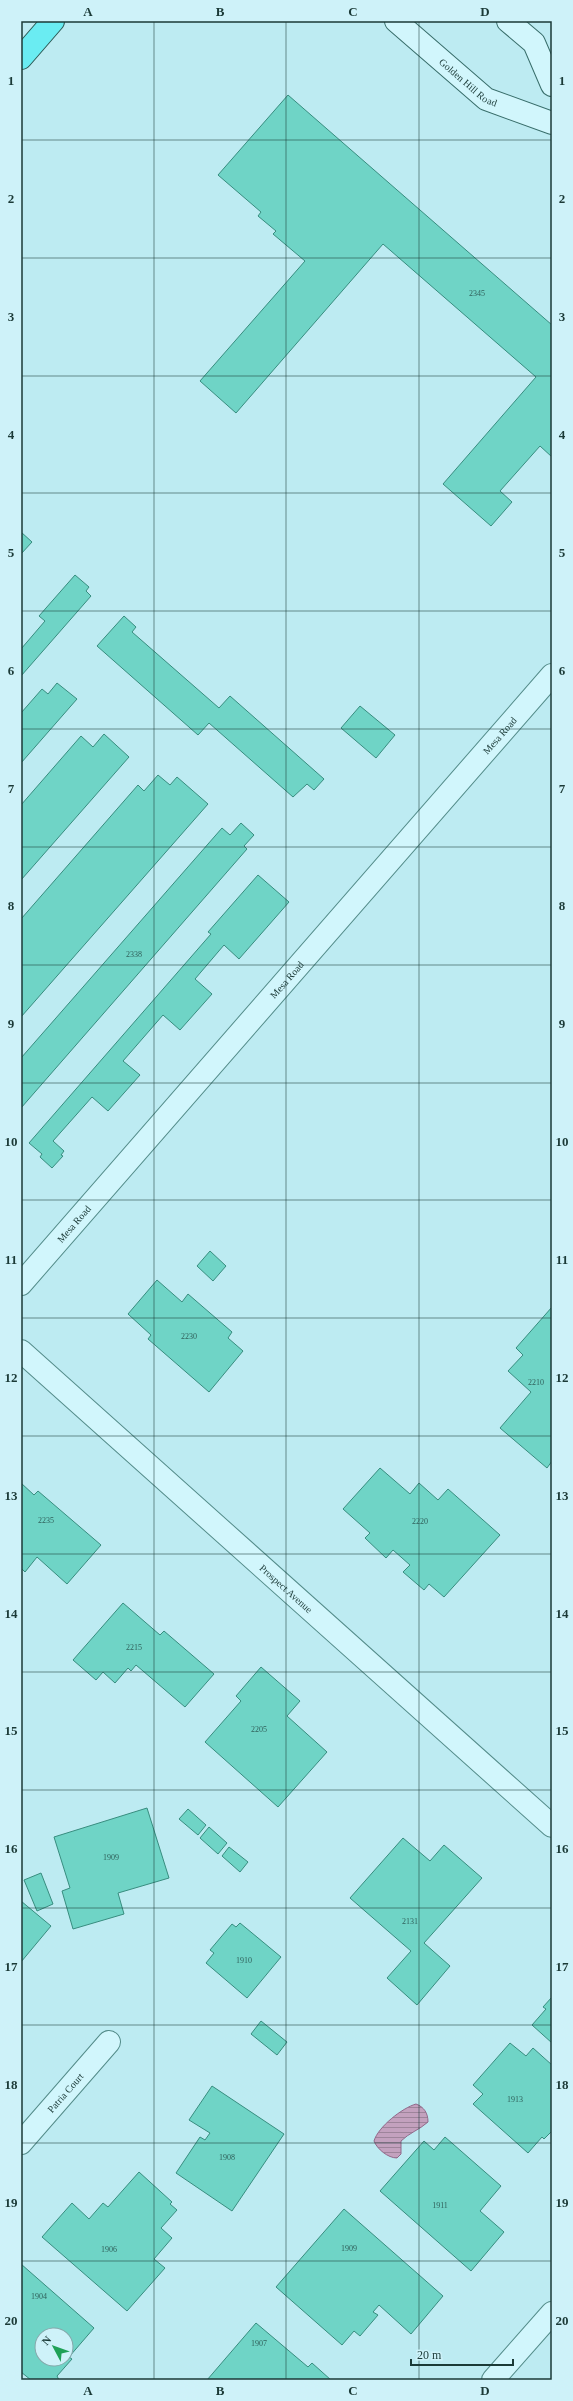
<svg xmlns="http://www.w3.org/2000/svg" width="573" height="2401" viewBox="0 0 573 2401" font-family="Georgia,serif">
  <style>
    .water { fill: url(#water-rules); stroke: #92688a }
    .building { fill: #6fd4c6; stroke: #388d7f; fill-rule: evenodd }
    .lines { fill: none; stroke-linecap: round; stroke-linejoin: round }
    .minor-casing { stroke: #548c8a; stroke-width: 24 }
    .secondary-casing { stroke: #386d6a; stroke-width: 24 }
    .trunk-casing { stroke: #2a5954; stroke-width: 24 }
    .minor { stroke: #d1f6fc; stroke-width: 22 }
    .secondary { stroke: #d1f6fc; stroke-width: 22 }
    .trunk { stroke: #6aecf2; stroke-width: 22 }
    .grid { fill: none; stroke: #1b3a37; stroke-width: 1; stroke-opacity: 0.55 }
    .labels { text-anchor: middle; stroke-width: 3; stroke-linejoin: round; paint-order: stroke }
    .number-label { font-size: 8px; fill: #30605b }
    .street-label { font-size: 10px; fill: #1b3a37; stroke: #cef2f9 }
    .neatline { fill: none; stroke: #1b3a37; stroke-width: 1.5 }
    .grid-label { font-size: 13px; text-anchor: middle; font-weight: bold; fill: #1b3a37 }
  </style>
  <defs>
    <pattern id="water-rules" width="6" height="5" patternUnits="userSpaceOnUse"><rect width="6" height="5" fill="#c3a1be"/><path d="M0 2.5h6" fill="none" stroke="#9e849b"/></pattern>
  </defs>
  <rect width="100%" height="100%" fill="#bdebf2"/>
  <path class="water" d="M416,2104c8,3 12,9 12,18 -9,8 -19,11 -27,19v13l-4,4c-9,0 -20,-9 -23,-17 4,-14 28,-33 42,-37z"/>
  <g class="building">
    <path d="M288,95l264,230v132l-12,-11 -40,45 12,11 -21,24 -48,-42 93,-107 -153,-133 -147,169 -36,-32 105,-120 -32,-27 3,-3 -18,-15 3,-4 -43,-37z"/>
    <path d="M21,532l11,10 -11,12z"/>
    <path d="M75,575l14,12 -3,4 5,5 -70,80v-27l24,-28 -6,-5z"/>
    <path d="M124,616l12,11 -4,5 87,76 11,-12 94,83 -10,11 -7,-6 -14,13 -84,-74 -11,12 -101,-89z"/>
    <path d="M57,683l20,16 -56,64v-50l21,-24 6,5z"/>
    <path d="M360,706l35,29 -19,23 -35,-30z"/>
    <path d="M104,734l25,23 -108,123v-75l60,-69 12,11z"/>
    <path d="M158,775l12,10 7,-8 31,27 -187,213v-98l117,-134 6,6z"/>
    <path d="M241,823l13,12 -10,11 3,3 -226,259v-50l201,-230 8,7z"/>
    <path d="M258,875l31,27 -50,57 -15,-14 -29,34 17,15 -32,36 -17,-15 -40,46 17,14 -32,36 -16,-14 -39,44 11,10 -3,4 2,1 -11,12 -12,-11 2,-3 -13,-11 182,-209 -3,-2z"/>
    <path d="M210,1251l16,15 -13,15 -16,-15z"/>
    <path d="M157,1280l25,22 6,-8 44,38 -4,6 15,13 -34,41 -61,-53 3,-4 -23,-21z"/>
    <path d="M552,1307v154l-5,7 -47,-40 31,-36 -23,-21 15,-16 -7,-7z"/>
    <path d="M380,1468l30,26 9,-11 19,17 10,-11 52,46 -56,62 -15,-13 -5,6 -21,-18 7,-7 -17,-15 -7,8 -21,-20 5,-5 -27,-24z"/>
    <path d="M21,1483l13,12 4,-4 63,54 -34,39 -30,-27 -12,15 -4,-4z"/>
    <path d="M123,1603l37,32 4,-4 50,43 -29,33 -49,-42 -5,6 -3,-3 -13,15 -12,-11 -7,8 -23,-20z"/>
    <path d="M261,1667l39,34 -13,15 40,36 -49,55 -73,-65 36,-41 -5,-5z"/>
    <path d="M147,1808l22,70 -51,15 6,21 -51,15 -11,-38 8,-3 -16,-51z"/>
    <path d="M188,1809l18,16 -8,10 -19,-16z"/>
    <path d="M209,1827l18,16 -9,11 -18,-16z"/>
    <path d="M403,1838l27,23 14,-16 38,33 -58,65 26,23 -33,39 -30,-27 24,-27 -61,-53z"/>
    <path d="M229,1847l19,15 -8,10 -18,-16z"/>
    <path d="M41,1873l12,31 -16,7 -13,-31z"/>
    <path d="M21,1901l30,25 -30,36z"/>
    <path d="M240,1923l41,34 -34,41 -41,-35 8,-10 -4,-3 22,-26 4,3z"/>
    <path d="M552,1997v46l-20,-18 14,-16 -3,-2z"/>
    <path d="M261,2021l26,21 -10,13 -26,-21z"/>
    <path d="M510,2043l16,13 7,-8 19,17v66l-8,8 -2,-2 -14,16 -55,-49 10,-10 -10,-9z"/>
    <path d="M212,2086l72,48 -52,77 -56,-38 24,-36 5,3 5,-7 -21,-13z"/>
    <path d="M445,2137l56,49 -21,25 24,21 -33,39 -91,-80 44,-50 10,9z"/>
    <path d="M139,2172l33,30 -2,2 7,6 -16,18 11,10 -18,21 11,9 -38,43 -85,-74 30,-34 17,16 14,-16 5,4z"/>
    <path d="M344,2209l99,87 -32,38 -32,-29 -6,7 5,3 -18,21 -6,-5 -12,14 -66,-58z"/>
    <path d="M21,2264l73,64 -25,29 3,2 -15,17 2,4h-28l-10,-8zM42,2335h24v24h-24z"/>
    <path d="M256,2323l52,44 4,-4 19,17h-124z"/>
  </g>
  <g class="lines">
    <defs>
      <g id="minor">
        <path id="s1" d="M21,1284l531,-609"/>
        <path id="s2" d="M21,1351l531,475"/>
        <path id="s3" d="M21,2143l88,-101"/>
        <path d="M493,2380l59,-67"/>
      </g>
      <g id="secondary">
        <path id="s4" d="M396,21l90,78 66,24"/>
        <path d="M508,21l26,22 18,42"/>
      </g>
      <path id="trunk" d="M21,58l32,-37"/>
    </defs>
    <use href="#minor" class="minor-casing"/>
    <use href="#secondary" class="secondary-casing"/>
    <use href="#trunk" class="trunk-casing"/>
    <use href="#minor" class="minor"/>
    <use href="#secondary" class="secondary"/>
    <use href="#trunk" class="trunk"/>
  </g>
  <path class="grid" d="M154,21v2359M286,21v2359M419,21v2359M21,140h531M21,258h531M21,376h531M21,493h531M21,611h531M21,729h531M21,847h531M21,965h531M21,1083h531M21,1200h531M21,1318h531M21,1436h531M21,1554h531M21,1672h531M21,1790h531M21,1908h531M21,2025h531M21,2143h531M21,2261h531"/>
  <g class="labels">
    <g class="number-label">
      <text x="477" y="296">2345</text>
      <text x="134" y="957">2338</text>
      <text x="189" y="1339">2230</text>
      <text x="536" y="1385">2210</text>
      <text x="46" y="1523">2235</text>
      <text x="420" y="1524">2220</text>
      <text x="134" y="1650">2215</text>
      <text x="259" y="1732">2205</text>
      <text x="111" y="1860">1909</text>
      <text x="410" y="1924">2131</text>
      <text x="244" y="1963">1910</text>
      <text x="515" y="2102">1913</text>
      <text x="227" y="2160">1908</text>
      <text x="440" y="2208">1911</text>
      <text x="349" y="2251">1909</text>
      <text x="109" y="2252">1906</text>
      <text x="39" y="2299">1904</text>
      <text x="259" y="2346">1907</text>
    </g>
    <g class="street-label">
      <text dy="4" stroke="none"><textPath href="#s4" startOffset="95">Golden Hill Road</textPath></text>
      <text dy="4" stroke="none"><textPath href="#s1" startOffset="728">Mesa Road</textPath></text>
      <text dy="4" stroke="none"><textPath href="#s1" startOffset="404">Mesa Road</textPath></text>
      <text dy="4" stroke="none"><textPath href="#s1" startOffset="80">Mesa Road</textPath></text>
      <text dy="4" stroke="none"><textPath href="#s2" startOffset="356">Prospect Avenue</textPath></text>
      <text dy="4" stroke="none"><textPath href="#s3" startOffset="67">Patria Court</textPath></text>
    </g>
  </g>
  <rect width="573" height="2401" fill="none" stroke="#cef2f9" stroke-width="44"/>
  <g transform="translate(54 2347) rotate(311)"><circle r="19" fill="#cef2f9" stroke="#86a8ab"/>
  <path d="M0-3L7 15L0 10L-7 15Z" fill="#1fa157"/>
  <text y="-6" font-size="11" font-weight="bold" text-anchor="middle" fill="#1b3a37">N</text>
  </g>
  <path d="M411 2359v6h102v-6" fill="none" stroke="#1b3a37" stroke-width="2"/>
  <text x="417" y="2359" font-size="12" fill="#1b3a37" stroke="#cef2f9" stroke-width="3" paint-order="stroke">20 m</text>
  <rect x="22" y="22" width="529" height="2357" class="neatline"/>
  <g class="grid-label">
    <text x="88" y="16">A</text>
    <text x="220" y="16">B</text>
    <text x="353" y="16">C</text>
    <text x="485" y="16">D</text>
    <text x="11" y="85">1</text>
    <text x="562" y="85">1</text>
    <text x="11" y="203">2</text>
    <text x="562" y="203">2</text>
    <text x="11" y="321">3</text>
    <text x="562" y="321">3</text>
    <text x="11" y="439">4</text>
    <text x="562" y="439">4</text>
    <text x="11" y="557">5</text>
    <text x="562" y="557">5</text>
    <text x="11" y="675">6</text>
    <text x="562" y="675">6</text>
    <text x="11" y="793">7</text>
    <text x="562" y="793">7</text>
    <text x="11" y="910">8</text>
    <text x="562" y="910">8</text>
    <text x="11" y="1028">9</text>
    <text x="562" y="1028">9</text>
    <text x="11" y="1146">10</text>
    <text x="562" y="1146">10</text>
    <text x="11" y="1264">11</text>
    <text x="562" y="1264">11</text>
    <text x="11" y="1382">12</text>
    <text x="562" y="1382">12</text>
    <text x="11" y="1500">13</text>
    <text x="562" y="1500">13</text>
    <text x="11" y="1618">14</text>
    <text x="562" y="1618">14</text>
    <text x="11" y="1735">15</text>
    <text x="562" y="1735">15</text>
    <text x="11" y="1853">16</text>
    <text x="562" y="1853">16</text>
    <text x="11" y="1971">17</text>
    <text x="562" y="1971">17</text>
    <text x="11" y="2089">18</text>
    <text x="562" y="2089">18</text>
    <text x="11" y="2207">19</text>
    <text x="562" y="2207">19</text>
    <text x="11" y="2325">20</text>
    <text x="562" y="2325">20</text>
    <text x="88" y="2395">A</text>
    <text x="220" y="2395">B</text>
    <text x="353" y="2395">C</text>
    <text x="485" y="2395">D</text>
  </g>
</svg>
